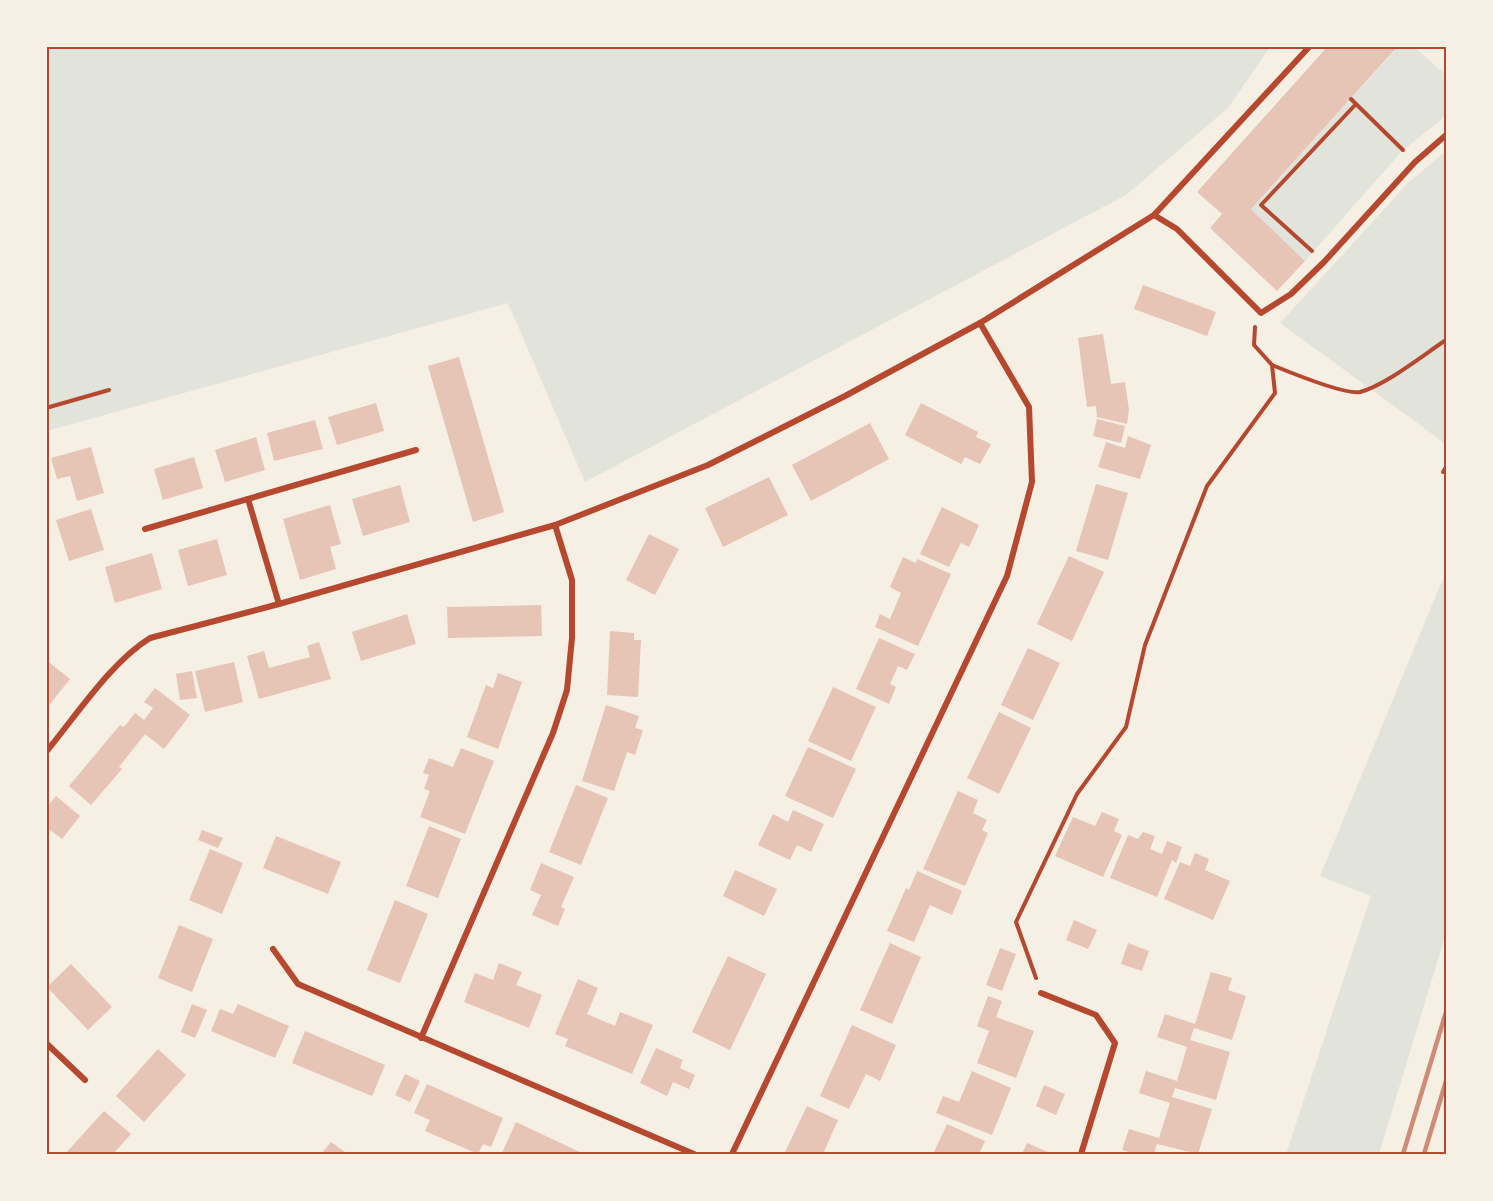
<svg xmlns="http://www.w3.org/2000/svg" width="1493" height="1201" viewBox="0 0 1493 1201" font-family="Roboto,sans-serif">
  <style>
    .green { fill: #e2e4dc }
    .building { fill: #e6c5b7 }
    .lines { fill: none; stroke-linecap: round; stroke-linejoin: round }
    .path { stroke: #b5482f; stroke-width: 4 }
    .minor { stroke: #b5482f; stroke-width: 6 }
    .rail { stroke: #cf8b77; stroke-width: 4.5 }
    .neatline { fill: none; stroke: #b5482f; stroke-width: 2 }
  </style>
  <rect width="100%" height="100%" fill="#f6efe4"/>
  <g class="green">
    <path d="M47,47h1223l-42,61 -102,87 -541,287 -77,-179 -461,128z"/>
    <path d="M1398,47h16l32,28v41l-43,34 -98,111 -54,-52z"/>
    <path d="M1446,151v293l-166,-121 129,-141z"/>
    <path d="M1446,571v362l-67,221h-93l85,-258 -51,-20z"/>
  </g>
  <g class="building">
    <path d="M1328,46h70l-147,163 54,52 -28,30 -67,-63 12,-14 -25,-22z"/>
    <path d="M1143,285l73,27 -9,24 -73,-27z"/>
    <path d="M1103,334l8,50 14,-2 4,28 -2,14 -30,-7 -1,-11 -9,1 -9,-69z"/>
    <path d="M459,357l45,155 -31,10 -45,-156z"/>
    <path d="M376,403l8,28 -47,14 -9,-28z"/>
    <path d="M921,403l57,29 -2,5 15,7 -11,20 -15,-7 -4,7 -56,-29z"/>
    <path d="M1097,419l28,7 -4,17 -28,-7z"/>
    <path d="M315,420l8,29 -49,12 -7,-28z"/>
    <path d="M870,423l19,36 -78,42 -19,-36z"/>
    <path d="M1128,436l23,9 -11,34 -42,-12 8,-25 19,6z"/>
    <path d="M256,437l9,33 -40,12 -10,-32z"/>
    <path d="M91,447l13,46 -27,8 -7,-25 -13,3 -6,-21z"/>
    <path d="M194,457l9,31 -40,12 -9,-31z"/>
    <path d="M769,477l19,38 -65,32 -18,-39z"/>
    <path d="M1096,484l32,9 -20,67 -32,-9z"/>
    <path d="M400,485l10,37 -47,14 -11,-37z"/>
    <path d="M330,505l11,39 -11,3 6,22 -36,11 -17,-61z"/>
    <path d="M942,507l37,18 -10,22 -8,-4 -12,24 -29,-13z"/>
    <path d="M91,509l13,41 -35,11 -13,-41z"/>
    <path d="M649,534l30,15 -24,46 -29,-15z"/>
    <path d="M217,539l10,36 -39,11 -10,-36z"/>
    <path d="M152,553l10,36 -47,14 -10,-36z"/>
    <path d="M1069,556l35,16 -32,69 -35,-17z"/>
    <path d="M903,557l13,6 1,-4 34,15 -33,72 -43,-19 5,-13 10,5 11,-26 -11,-6z"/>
    <path d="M541,605l1,31 -94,2 -1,-31z"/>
    <path d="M407,614l9,30 -55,17 -9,-29z"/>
    <path d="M610,631l24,2v7h7l-3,57 -31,-2z"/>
    <path d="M879,638l36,16 -8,16 -9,-4 -8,18 6,3 -7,17 -33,-15z"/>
    <path d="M319,642l12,37 -72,20 -12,-43 17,-5 5,17 41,-11 -3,-11z"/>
    <path d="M1028,648l32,15 -27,57 -32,-15z"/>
    <path d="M46,660l24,19 -24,30z"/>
    <path d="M234,662l9,40 -38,10 -10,-41z"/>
    <path d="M192,671l5,27 -17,2 -4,-26z"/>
    <path d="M498,673l24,9 -24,67 -31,-12 19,-52 7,3z"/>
    <path d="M833,687l43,20 -25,54 -43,-20z"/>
    <path d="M155,688l35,27 -26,34 -19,-15 -26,33 3,2 -31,36 -22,-19 51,-61 4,2 11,-14 9,7 9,-12 -9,-6z"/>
    <path d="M606,705l33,11 -4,12 8,2 -8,25 -8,-3 -13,39 -32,-10z"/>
    <path d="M999,712l32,16 -32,66 -32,-16z"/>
    <path d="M808,747l48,22 -23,49 -48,-22z"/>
    <path d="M461,748l33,13 -29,73 -45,-17 10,-26 -6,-2 5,-14 -6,-2 6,-15 24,9z"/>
    <path d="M576,785l32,13 -27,67 -32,-13z"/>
    <path d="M958,791l20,9 -5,13 14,7 -5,10 6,3 -23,53 -42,-17z"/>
    <path d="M56,796l24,20 -18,23 -16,-12v-19z"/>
    <path d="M793,810l31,14 -13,28 -14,-7 -7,15 -32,-15 15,-31 15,8z"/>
    <path d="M1102,812l17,7 -5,12 8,4 -19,42 -48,-21 18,-39 22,9z"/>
    <path d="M429,826l32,13 -23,59 -32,-12z"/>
    <path d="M202,830l21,8 -5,10 -20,-8z"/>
    <path d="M1143,832l12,4 -5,13 12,5 5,-13 15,6 -6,16 -4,-3 -15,37 -47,-19 18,-43 10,4z"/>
    <path d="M276,836l65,26 -13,32 -65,-26z"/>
    <path d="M210,849l33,14 -21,51 -33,-14z"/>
    <path d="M1195,853l14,6 -4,11 25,11 -17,39 -49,-21 16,-37 10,4z"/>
    <path d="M541,863l33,14 -13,30 4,2 -7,17 -26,-11 9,-20 -11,-5z"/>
    <path d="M735,870l42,19 -13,27 -41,-20z"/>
    <path d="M917,871l45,20 -10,24 -22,-10 -16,37 -27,-11 19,-43 3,2z"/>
    <path d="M395,900l33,14 -28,69 -33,-13z"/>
    <path d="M1074,920l23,10 -9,19 -22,-9z"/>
    <path d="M179,925l34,14 -21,53 -34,-14z"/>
    <path d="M890,943l31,14 -29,67 -32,-14z"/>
    <path d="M1128,943l21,8 -7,20 -21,-7z"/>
    <path d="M1000,948l16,6 -14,37 -16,-6z"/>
    <path d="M728,956l38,18 -36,76 -38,-18z"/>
    <path d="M499,963l23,9 -6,13 26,10 -13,33 -65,-26 11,-29 18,7z"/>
    <path d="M71,964l41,43 -24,23 -41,-43z"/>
    <path d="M1211,972l21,6 -4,12 18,6 -14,44 -38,-12 -4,12 40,12 -14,48 -41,-12 -3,9 40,12 -14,45 -41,-10 -3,10h-17l-15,-4 7,-21 30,9 11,-35 -31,-10 7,-22 31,10 10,-34 -30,-10 8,-23 30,10z"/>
    <path d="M578,979l20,9 -11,26 28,12 5,-14 33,13 -21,49 -67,-28 3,-7 -13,-5z"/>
    <path d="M988,996l14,5 -6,16 38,14 -18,47 -39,-15 12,-32 -12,-5z"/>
    <path d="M192,1004l15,6 -12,28 -14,-6z"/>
    <path d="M238,1004l51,22 -14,32 -64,-27 9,-22 13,5z"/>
    <path d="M852,1025l44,20 -16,36 -14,-7 -17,35 -29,-13z"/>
    <path d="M305,1031l80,34 -13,31 -80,-33z"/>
    <path d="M656,1048l27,12 -3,8 15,7 -6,14 -16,-7 -6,14 -27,-13z"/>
    <path d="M158,1049l28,26 -42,47 -28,-26z"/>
    <path d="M972,1071l39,17 -19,47 -56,-22 7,-17 16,6z"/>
    <path d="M405,1074l15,7 -10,21 -15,-7z"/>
    <path d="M427,1084l76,34 -12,29 -8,-3 -5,10 -53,-23 5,-11 -16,-7z"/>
    <path d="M1044,1085l21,9 -9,21 -20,-9z"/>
    <path d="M807,1106l31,14 -15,34h-39z"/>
    <path d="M104,1111l27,23 -18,20h-48z"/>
    <path d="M516,1122l66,31v1h-77l-3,-1z"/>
    <path d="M947,1124l38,17 -6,13h-46z"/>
    <path d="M331,1142l17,12h-27z"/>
    <path d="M1027,1143l21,9 -1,2h-25z"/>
  </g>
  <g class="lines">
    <g class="path">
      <path d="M1356,104l47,46"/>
      <path d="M1312,251l-51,-46 95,-101 -5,-5"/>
      <path d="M1272,365c17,7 73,30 88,27 26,-7 63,-37 86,-52"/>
      <path d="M46,408l63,-18"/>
      <path d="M1443,472l3,-5"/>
      <path d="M1036,978l-20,-56 61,-128 49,-67 19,-82 62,-159 68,-93 -3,-28 -18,-20 1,-18"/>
    </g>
    <g class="minor">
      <path d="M1154,215l23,14 84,84 30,-19 33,-32 91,-100 31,-27"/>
      <path d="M248,499l31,105"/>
      <path d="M145,529l271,-79"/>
      <path d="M46,752c30,-36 65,-90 104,-114l129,-34 276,-79 153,-60 137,-69 135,-73 174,-108 156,-169"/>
      <path d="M273,949l25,35 396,170"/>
      <path d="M1041,993l55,22 19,28 -34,111"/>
      <path d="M421,1038l132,-305 14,-43 5,-52v-58l-17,-55"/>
      <path d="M46,1043l39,37"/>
      <path d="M732,1154l275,-578 25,-94 -3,-75 -49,-84"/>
    </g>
    <g class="rail">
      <path d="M1403,1154l43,-142"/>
      <path d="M1424,1154l22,-73"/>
    </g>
  </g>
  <rect width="1493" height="1201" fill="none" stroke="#f6efe4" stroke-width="96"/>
  <rect x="48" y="48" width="1397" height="1105" class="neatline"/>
</svg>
